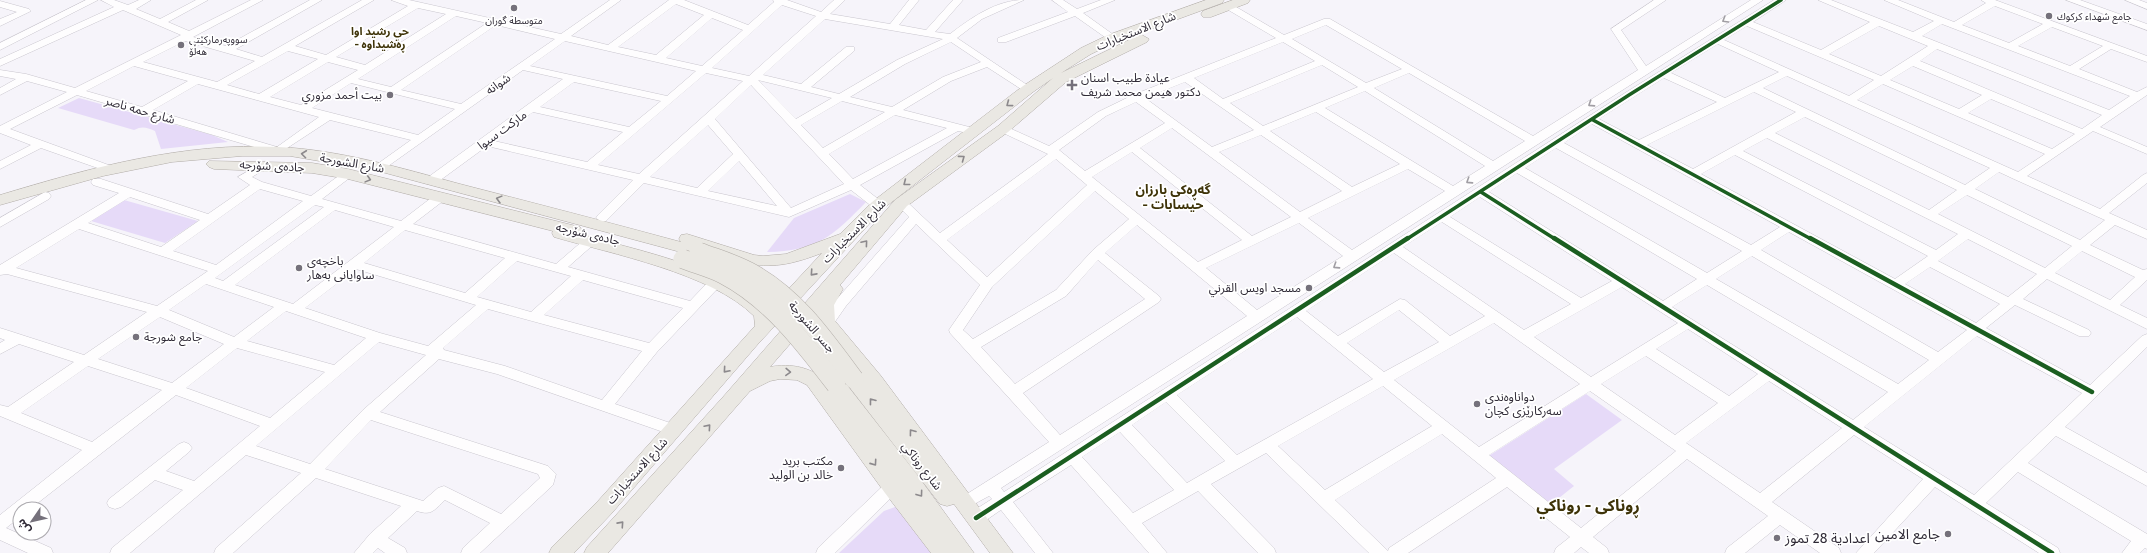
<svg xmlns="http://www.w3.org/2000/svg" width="2147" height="553" viewBox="0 0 2147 553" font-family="'Fira Sans','Noto Sans Arabic',sans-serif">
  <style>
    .green { fill: #e6daf8 }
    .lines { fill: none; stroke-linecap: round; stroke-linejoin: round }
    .minor-casing { stroke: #c9c6ce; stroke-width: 1 }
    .major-casing { stroke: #b1aca7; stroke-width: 1 }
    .minor { fill: #fefdfe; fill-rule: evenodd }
    .major { fill: #eae8e3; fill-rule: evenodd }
    .major-bridge-casing { stroke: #b1aca7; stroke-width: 20; stroke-linecap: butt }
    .major-bridge { stroke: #eae8e3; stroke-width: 19 }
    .cycleway-far1-casing { stroke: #fff; stroke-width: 5.5 }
    .cycleway-casing { stroke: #fff; stroke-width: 7 }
    .cycleway-far1 { stroke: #1b5e20; stroke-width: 3.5 }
    .cycleway { stroke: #1b5e20; stroke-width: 4.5 }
    .oneway { stroke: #a19ea4 }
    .oneway2 { stroke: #8c898c }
    .poi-dot { fill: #75717b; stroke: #fff; stroke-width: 1.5 }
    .labels { text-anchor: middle; stroke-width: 3.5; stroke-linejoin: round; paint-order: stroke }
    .far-poi-label { font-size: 10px; fill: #2f2a36; stroke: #fff; text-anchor: start }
    .far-neighbourhood-label { font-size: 11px; font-weight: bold; fill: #3e3308; stroke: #fff }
    .street-label { font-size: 12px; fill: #2f2a36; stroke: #fff }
    .poi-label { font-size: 12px; fill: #2f2a36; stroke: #fff; text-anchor: start }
    .neighbourhood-label { font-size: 13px; font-weight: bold; fill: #3e3308; stroke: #fff }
    .near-poi-label { font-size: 14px; fill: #2f2a36; stroke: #fff; text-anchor: end }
    .near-neighbourhood-label { font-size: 16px; font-weight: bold; fill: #3e3308; stroke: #fff }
  </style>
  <rect width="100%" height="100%" fill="#f6f4fa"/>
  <g class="green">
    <path d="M79,98l133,37 16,7 -67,7 -6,-18c-9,-4 -13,-5 -21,-1l-76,-22z"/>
    <path d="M850,194l16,8c-33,34 -49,49 -99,50l27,-34z"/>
    <path d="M124,200l74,21 -33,22 -74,-22z"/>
    <path d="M1586,394l36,26 -68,49 20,17 -25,20 -62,-49z"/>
    <path d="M895,507l5,2 34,44h-95l45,-42z"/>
  </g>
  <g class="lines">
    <defs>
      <g id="minor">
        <path d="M86,0h12l-98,50v-7z"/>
        <path d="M101,0h13l14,5 11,-5h12l-15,9 24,10 36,-19h12l-40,22 21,9 62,-31h12l-70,37 33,9 84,-46h12l-86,49 26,8 100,-57h12l-79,46 31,9 82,-49 -17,-6h18l152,34 49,-34h11l-50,36 37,9 61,-45h15l64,25 26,-23 -1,-2h14l34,12 13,-12h11l-15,14 60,10 19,-24h10l-20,25 27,5 27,-30h10l-28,32 15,2c21,-16 46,-34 74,-34l-42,19 -25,19 76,51 -5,3 -4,-1 -37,-24 -36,14 -48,29 74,19 2,2 -2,2 -4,1 -15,-3 -98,54 22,17 2,3 -2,3h-8l-23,-18 -62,27 -145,-34 -38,38 -4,1 -6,-4 2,-3 35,-35 -146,-34 -52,38h-8l-2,-3 2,-3 136,-99 -40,-9 -139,99 -4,1 -6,-3 2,-2 35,-25 -81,-20 -52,34 -201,-59 -67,34 104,38 2,2 -2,2h-8l-65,-23 -41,21v-8l31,-16 -31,-12v-7l67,-34 -40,-11 -27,14v-7l16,-9 -16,-3v-6l26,4 49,14 106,-53 -58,-25 -123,56v-7l114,-52zM676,4l28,11 -48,40 -38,-8zM782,5l34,11 -67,60 -37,-8zM418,8l28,6 -81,51 -29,-8zM456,16l31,7 -96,64 -33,-8zM712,18l31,12 -41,36 -36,-8zM825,19l118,20 -46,21 -58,34 -28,-7 43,-36v-4h-8l-45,37 -38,-9zM496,25l59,14 -94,65 -60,-14zM185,41l70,20 -38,21 -74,-20zM565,41l131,30 -29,25 -137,-30zM951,42l30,20 -38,15 -51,30 -42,-10 55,-33zM288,51l30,8 -59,35 -32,-9zM328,62l30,8 -57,35 -31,-8zM134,66l54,15 -46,26 -56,-16zM706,73l37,8 -104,93 -41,-9zM758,80l74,18 -36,21zM574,82l87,19 -32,26 -89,-20zM351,83l104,26 -37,26 -106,-27zM198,84l121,33 -42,30 -124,-37zM751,85l93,99 -53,24 -76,-89zM842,101l43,11 -62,36 -22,-23zM533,112l90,20 -36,30 -93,-21zM895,115l52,13 -94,51 -24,-25zM708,125l25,29 -36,34 -47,-11zM739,161l38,45 -69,-15z"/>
        <path d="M1052,0h11l14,9 24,-9h14l-32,13 35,25 -1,2h-8l-34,-24 -69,26h-8v-4l70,-26z"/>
        <path d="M1654,0h12l-45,30 25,36 105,-66h12l-762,488 3,4 621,-399 149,-93h12l-33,22 68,28 49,-28 -52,-22h13l82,32 21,-11 -50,-21h14l56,22 32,-19 -5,-3h14l152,56v6l-36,-13 -32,20 58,23 10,-5v8l-47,32 47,20v7l-54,-23 -66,45 73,33 43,-34 4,-2v10l-38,30 38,17v9l-32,-14 -25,20 53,25 4,-1v11l-27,25 27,13v11l-100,-50 -24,20 66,31 2,3 -2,3h-10l-64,-31 -29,23 104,57 52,-49 5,-2v13l-82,80 82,46v13l-91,-50 -28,27 119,71v15l-2,-1 -5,5h-18l9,-12 -113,-69 -32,31 72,45 2,5h-21l-104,-66 -61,66h-18l67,-74 -69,-44 -82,67 67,46 2,5h-21l-40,-28 -35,28h-20l2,-5 41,-32 -81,-57 -94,78 14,11 2,5h-20l-8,-6 -7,6h-20l2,-5 14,-11 -63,-50 -99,66h-39l-103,-100 -55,31 63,64 2,5h-18l-60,-62 -56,32 25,30h-18l-78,-88 -58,37 40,51h-18l-34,-43c-10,6 -19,16 -31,13l-2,-5 2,-5 22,-14 -3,-3 -24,13 -6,-2 -2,-4 2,-4 90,-57 -99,-109 -1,-3 2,-3 29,-42 -64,-61 -70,82 -14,20h-10l-2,-3 16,-23 73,-83 -14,-14 2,-3h8l35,33 108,-79 -49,-23 -2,-2 2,-2h8l42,19 49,-34 35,-17 143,-57 -51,-30v-4h6l53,31 40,-16h6l203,117 105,-66 -27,-41zM1995,6l48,18 -34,19 -47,-18zM1942,24l188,72 -21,14 -187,-74zM1326,25l76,44 -36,14 -74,-44zM1747,26l127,54 -25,16 -125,-56zM1879,26l49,20 -47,30 -52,-22zM2052,27l51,19 -33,20 -52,-20zM1283,42l32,19 -92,38 -29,-21zM1718,44l61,28 -54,26 -54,-25zM1937,49l165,66 -20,14 -162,-68zM1322,65l36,22 -95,39 -33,-23zM1913,66l69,29 -23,14 -69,-29zM1409,73l116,68 -32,20 -119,-73zM1787,76l203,92 -25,17 -202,-97zM1664,78l53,24 -78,38 -40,-21zM1185,82l69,48 -42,17 -67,-49zM1883,84l162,70 -27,18 -161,-72zM1365,91l120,75 -32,20 -128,-78zM1754,92l42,20 -103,57 -46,-24zM1991,99l84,35 -23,15 -84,-36zM1136,102l29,21 -80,48 -26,-21 47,-34zM1316,112l84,52 -48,23 -82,-56zM1805,117l152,73 -28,20 -154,-77zM1592,124l188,103 -29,18 -187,-102zM1172,128l119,89 -39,19 -112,-88zM1261,135l81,56 -42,21 -81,-60zM1767,138l191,96 -22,16 -193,-99zM1556,148l186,103 -35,22 -182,-105zM1132,152l110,88 -44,22 -106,-85zM1735,155l193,101 -33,23 -194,-105zM1056,159l31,26 -100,92 -40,-37zM1408,169l37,22 -93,59 -44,-32zM1999,172l15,7 91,41 -25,20 -105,-51zM1517,173l180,106 -34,22 -174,-109zM1095,191l34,28 -36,31 -37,40 -83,49 -10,-9 29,-43zM1967,195l105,51 -27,22 -107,-54zM1480,197l132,84 -31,17 -131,-81zM1442,222l129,82 -47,26 -121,-83zM1299,223l44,33 -86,54 -51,-42zM1137,225l110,91 -187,119 -37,-42 136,-91 2,-3 -2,-3 -54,-43zM1789,232l178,98 -29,22 -177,-102zM1968,239l69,35 -29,23 -70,-36zM2082,251l53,26 -25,23 -55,-27zM1394,253l91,63 -35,20 -45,-36 -5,-1 -62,37 -32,-25zM1752,256l177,104 -31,24 -182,-105zM1098,260l47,39 -130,85 -34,-37 85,-51zM1930,267l70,37 -24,19 -71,-39zM1707,285l181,107 -35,28 -181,-113zM1622,287l56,36 -87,54 -57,-40zM1399,310l40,32 -55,30 -37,-29zM1297,317l76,62 -136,76 -60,-60zM1494,323l86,61 -101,63 -85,-67zM1688,329l70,45 -29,22 -73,-47zM1977,336l105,57 -108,102 -110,-68zM1646,356l72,47 -43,32 -74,-51zM1769,381l73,47 -82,65 -74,-50zM1383,386l49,40 -107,64 -47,-44zM1590,391l86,60 -95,77 -92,-73zM1166,402l59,59 -38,22 -55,-58zM1120,432l54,58 -41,23 -51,-56zM1442,434l54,44 -107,70 -1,3 -53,-51z"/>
        <path d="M2066,0h14l67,24v6z"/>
        <path d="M2125,0h14l8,3v6z"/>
        <path d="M0,1l29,8 2,2 -31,15v-7l17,-7 -17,-5z"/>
        <path d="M264,162l4,1 2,2 -2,2 -16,10 10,5 49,14 33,-24h8l2,2 -2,2 -30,23 79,22 34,-26h8l2,3 -2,3 -30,23 143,40 29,-25h8l2,3 -2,3 -25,22 122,34 21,-22h10l2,3 -2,3 -64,67 -42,52 64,22 2,4 -2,4 -5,2 -5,-2 -172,-60 -58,-15 -59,53 168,54 8,8 -3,11 -73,68h-19l2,-5 27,-25 -45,-23c-11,10 -13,16 -28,11l-29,27 17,10 2,5h-22l-7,-5 -5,5h-19l16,-19 31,-28 -85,-28 -83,75h-19l2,-5 85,-75 -55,-18 -116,98h-20l2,-5 71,-58 -28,-10 -34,27 -6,2 -6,-2 -2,-4 2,-4 70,-55 5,-2 5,2 3,4 -3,4 -23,19 28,10 66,-55 -84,-31 -146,114h-10v8l-14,11 45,20 2,5h-25l-28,-13v-25l82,-65 -82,-34v-11l8,2 66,-45 -55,-18 -19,10v-11l5,-3 -5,-2v-10l84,27 63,-43 -140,-38 -7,1v-10l119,-72 -26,-8 -2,-3 2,-3h8l107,35 42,-29 -12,-8zM260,189l43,12 -87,64 -43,-14zM130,197l70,23 -39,27 -73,-24zM315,205l9,2 -101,74 -8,-3zM335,210l59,17 -101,77 -58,-19zM79,229l129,42 -51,35 -141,-38zM405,230l100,28 -40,35 -101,-30zM517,261l54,15 -40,36 -54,-15zM356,269l120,36 -48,41 -48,-13 -75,-25zM583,280l100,28 -34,35 -105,-28zM206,284l68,23 -40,30 -65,-27zM488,309l154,42 -40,49 -97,-34 -61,-16 -1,-2zM286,311l80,27 -32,27 -87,-24zM160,317l64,27 -52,39 -74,-24zM379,342l47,13 -63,55 -53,54 -54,-18zM237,348l88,24 -55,46 -84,-30zM88,366l74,24 -70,52 -71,-29zM371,420l167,54 2,4 -39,36 -57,-28 -6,2 -15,13 -98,-32z"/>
        <path d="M45,192l4,1 2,3 -2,3 -49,28v-9z"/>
        <path d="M892,481l6,2 2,4 -2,4 -63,62h-19l2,-5 68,-65z"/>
      </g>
      <g id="major">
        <path d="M1206,0h18l-2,3 -104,38 -27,13 -30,19 76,-37 5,-1 7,4 -2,3 -81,40 -58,50 -101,74 -67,79 3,4 -9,16 1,16 46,55 132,177h-23l-36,-49 -7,2 -7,-2 -93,-120 -2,-5 2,-5 10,-1 -36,-46 -5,-13 -46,53c20,-4 45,0 57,17l2,-4 7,-2 7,2 72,92 59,81h-43l-46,-60 -78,-108 -10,-5 -17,-1 -10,2 -20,10 -142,162h-24l3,-6 136,-150 172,-197 103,-74 55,-48 -20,14 -149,116 -126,136 -146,169 -38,40h-25l3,-6 46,-46 157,-175 -1,-10c-43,-43 -142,-62 -200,-79l-2,-4 1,-2 -205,-52 -36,-6 -98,-4 -5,-2 -3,-3 3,-3 103,2 36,6 232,58 2,4 -2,3c53,15 108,26 157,53 11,7 23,13 32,23l53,-57c-49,19 -68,15 -116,-3l-1,6 -6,1 -321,-86 -88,-15h-48l-70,6 -69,14 -103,29v-10c89,-27 184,-53 279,-48 61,3 122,21 181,37 74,19 147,38 221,58l-2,-3 2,-4 6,-1 67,21 9,1 23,-2 54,-20 32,-32 151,-116 58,-38 27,-13z"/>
        <path d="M1233,0h17l-2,3 -37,14h-8l-2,-3 2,-3z"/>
      </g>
    </defs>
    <use href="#minor" class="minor-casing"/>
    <use href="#major" class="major-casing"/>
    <use href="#minor" class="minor"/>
    <use href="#major" class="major"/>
    <defs>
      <g id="major-bridge">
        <path d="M699,252c18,7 37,12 54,22 43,24 72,66 101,105"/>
        <path d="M683,259c13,5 28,9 40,15 48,25 81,69 113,111"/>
      </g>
    </defs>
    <use href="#major-bridge" class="major-bridge-casing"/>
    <use href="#major-bridge" class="major-bridge"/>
    <defs>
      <g id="cycleway-far1">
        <path d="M1593,120l218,119"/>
        <path d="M1481,192l74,47"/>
        <path d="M1407,239l222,-144 152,-95"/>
      </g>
      <g id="cycleway">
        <path d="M1554,238l498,315"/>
        <path d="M1810,238l282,154"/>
        <path d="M976,518l432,-280"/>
      </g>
    </defs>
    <use href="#cycleway-far1" class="cycleway-far1-casing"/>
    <use href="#cycleway" class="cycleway-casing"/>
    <use href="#cycleway-far1" class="cycleway-far1"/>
    <use href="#cycleway" class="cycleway"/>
  </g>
  <defs><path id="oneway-chevron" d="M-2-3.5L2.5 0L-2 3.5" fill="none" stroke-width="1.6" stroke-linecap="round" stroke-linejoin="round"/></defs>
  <g class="oneway">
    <use href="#oneway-chevron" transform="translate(1725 20) rotate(149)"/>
    <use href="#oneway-chevron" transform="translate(1591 104) rotate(147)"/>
    <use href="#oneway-chevron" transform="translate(1469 181) rotate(147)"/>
    <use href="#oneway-chevron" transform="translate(1336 266) rotate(147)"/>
  </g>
  <g class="oneway2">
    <use href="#oneway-chevron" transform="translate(1009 104) rotate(143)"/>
    <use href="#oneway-chevron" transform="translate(304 154) rotate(-173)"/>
    <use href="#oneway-chevron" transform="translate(962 158) rotate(-36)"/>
    <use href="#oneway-chevron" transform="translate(368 179) rotate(15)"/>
    <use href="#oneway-chevron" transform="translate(906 183) rotate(142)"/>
    <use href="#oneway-chevron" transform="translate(499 199) rotate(-165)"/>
    <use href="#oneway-chevron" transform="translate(865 243) rotate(-50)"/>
    <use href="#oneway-chevron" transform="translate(813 273) rotate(132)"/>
    <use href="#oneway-chevron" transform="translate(726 370) rotate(131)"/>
    <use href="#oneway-chevron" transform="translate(788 372) rotate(2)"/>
    <use href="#oneway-chevron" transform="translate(872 401) rotate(-128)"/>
    <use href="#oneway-chevron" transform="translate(708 427) rotate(-49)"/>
    <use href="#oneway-chevron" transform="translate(912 432) rotate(-127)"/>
    <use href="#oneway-chevron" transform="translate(874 463) rotate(55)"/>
    <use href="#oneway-chevron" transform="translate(920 494) rotate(54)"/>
    <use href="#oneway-chevron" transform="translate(621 524) rotate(-48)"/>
  </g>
  <g class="poi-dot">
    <circle cx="514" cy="8" r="4"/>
    <circle cx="2049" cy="16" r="4"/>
    <circle cx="181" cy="45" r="4"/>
    <path d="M1070 79h4v4h4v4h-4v4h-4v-4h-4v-4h4z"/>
    <circle cx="390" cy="95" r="4"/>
    <circle cx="299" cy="268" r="4"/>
    <circle cx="1309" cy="288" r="4"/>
    <circle cx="136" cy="337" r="4"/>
    <circle cx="1477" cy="404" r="4"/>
    <circle cx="841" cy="468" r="4"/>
    <circle cx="1948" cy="534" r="4"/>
    <circle cx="1777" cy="538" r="4"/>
  </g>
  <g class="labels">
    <g class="far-poi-label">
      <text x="2057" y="20">جامع شهداء كركوك</text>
      <text x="514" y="24" text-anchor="middle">متوسطة گوران</text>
      <text x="189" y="43">سووپەرمارکێتی<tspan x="189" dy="12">هەڵۆ</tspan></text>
    </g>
    <g class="far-neighbourhood-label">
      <text x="380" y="35">حي رشيد اوا<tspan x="380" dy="13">- ڕەشیداوە</tspan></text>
    </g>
    <g class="street-label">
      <text transform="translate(1136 31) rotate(-22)" y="4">شارع الاستخبارات</text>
      <text transform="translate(498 84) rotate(-35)" y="4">شوانە</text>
      <text transform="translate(140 110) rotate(16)" y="4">شارع حمه ناصر</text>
      <text transform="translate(502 130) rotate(-36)" y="4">مارکت سیوا</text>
      <text transform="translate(352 163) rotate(10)" y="4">شارع الشورجة</text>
      <text transform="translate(272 166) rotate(3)" y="4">جادەی شۆرجە</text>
      <text transform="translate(854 231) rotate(-45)" y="4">شارع الاستخبارات</text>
      <text transform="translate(588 234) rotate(13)" y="4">جادەی شۆرجە</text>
      <text transform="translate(812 327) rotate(49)" y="4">جسر الشورجة</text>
      <text transform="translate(922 466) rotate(52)" y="4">شارع روناكي</text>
      <text transform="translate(637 471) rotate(-48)" y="4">شارع الاستخبارات</text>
    </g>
    <g class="poi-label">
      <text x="1081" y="82">عيادة طبيب اسنان<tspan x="1081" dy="14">دكتور هيمن محمد شريف</tspan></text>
      <text x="382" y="99" text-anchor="end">بيت أحمد مزوري</text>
      <text x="307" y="265">باخچەی<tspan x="307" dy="14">ساوایانی بەهار</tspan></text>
      <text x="1301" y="292" text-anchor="end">مسجد اويس القرني</text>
      <text x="144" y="341">جامع شورجة</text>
      <text x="1485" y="401">دواناوەندى<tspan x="1485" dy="14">سەركارێزى كچان</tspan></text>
      <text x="833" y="465" text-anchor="end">مكتب بريد<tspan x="833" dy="14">خالد بن الوليد</tspan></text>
    </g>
    <g class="neighbourhood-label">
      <text x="1173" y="194">گەڕەکی بارزان<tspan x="1173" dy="15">- حیسابات</tspan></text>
    </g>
    <g class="near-poi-label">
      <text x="1940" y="539">جامع الامين</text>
      <text x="1785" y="543" text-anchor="start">اعدادية 28 تموز</text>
    </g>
    <g class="near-neighbourhood-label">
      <text x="1588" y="511">ڕوناکی - روناكي</text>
    </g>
  </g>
  <g transform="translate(32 521) rotate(236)"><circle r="19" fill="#ffffff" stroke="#acaaaf"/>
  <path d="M0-3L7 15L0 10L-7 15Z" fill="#75717b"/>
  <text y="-6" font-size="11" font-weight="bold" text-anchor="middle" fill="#2f2a36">ش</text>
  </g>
</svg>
